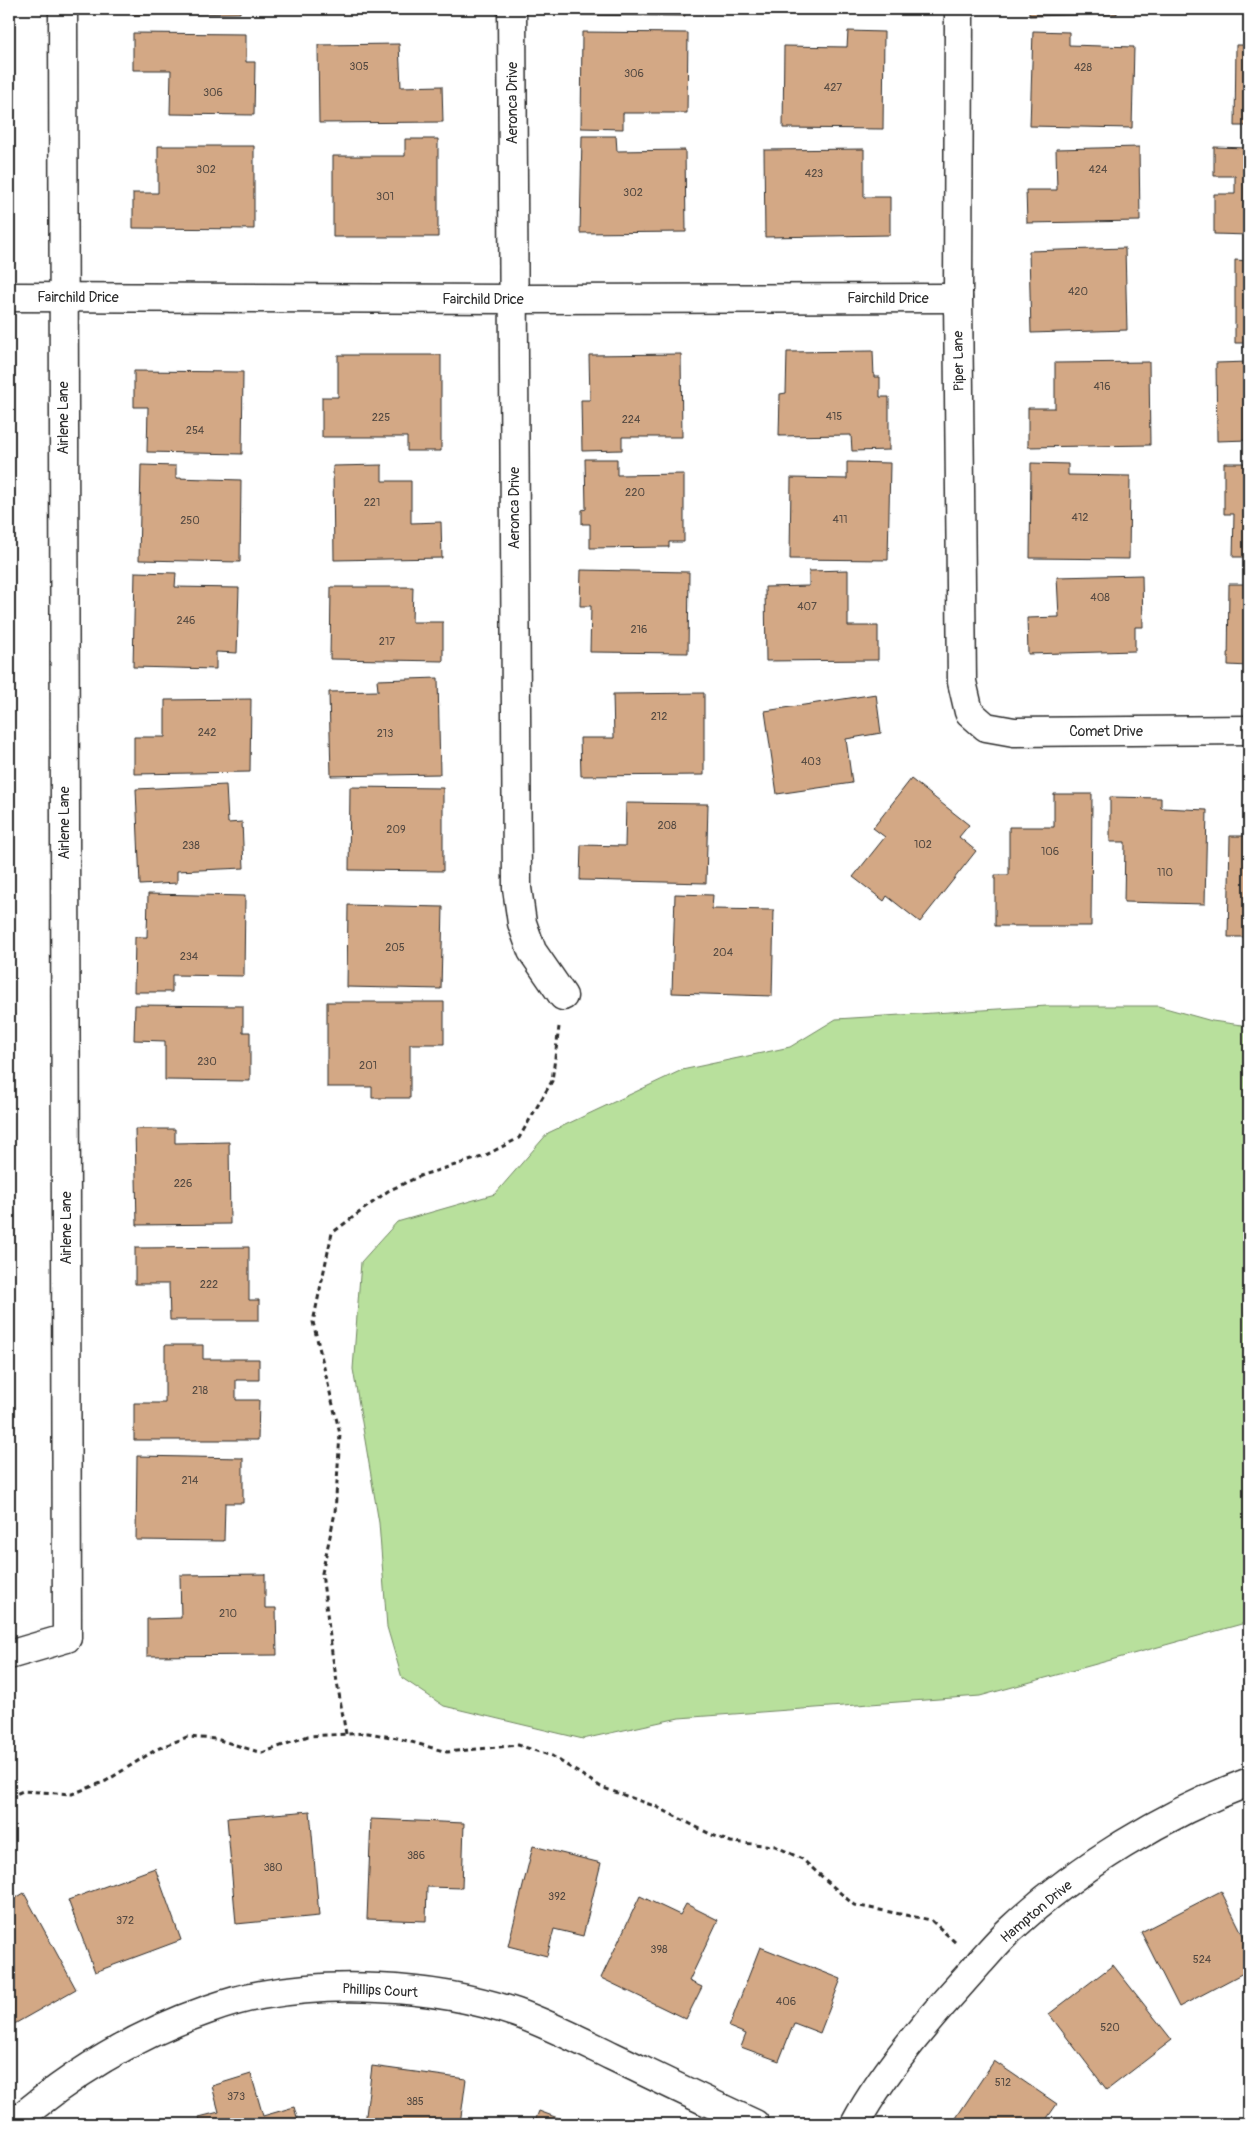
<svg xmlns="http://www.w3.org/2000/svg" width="1258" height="2133" viewBox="0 0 1258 2133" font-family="Pangolin,sans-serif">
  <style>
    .green { fill: #b8e09c; stroke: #728664 }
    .building { fill: #d3a885; stroke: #2b2b2b }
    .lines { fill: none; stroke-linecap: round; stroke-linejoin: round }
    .minor-casing { stroke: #2b2b2b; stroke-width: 31 }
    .path { stroke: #2b2b2b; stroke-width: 3; stroke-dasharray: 5 4; stroke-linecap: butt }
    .minor { stroke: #fff; stroke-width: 28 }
    .labels { text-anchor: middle; stroke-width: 4.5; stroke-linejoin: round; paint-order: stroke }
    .number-label { font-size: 11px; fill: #554a42 }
    .street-label { font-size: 14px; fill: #2b2b2b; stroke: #fff }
  </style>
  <rect width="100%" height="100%" fill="#fff"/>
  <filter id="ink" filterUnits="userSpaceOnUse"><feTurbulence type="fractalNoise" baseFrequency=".02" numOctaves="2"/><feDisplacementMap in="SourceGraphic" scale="10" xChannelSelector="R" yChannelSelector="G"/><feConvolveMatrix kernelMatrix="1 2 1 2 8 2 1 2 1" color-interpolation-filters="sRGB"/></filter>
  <g filter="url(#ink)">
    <path class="green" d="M1047,1006h111l54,15 37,5v596l-269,74 -301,22 -96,21 -139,-33 -42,-28 -15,-51 -8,-104 -26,-154 8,-107 36,-40 98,-28 53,-61 134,-63 108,-23 46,-28z"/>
    <g class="building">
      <path d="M133,9h107v4l-107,2z"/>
      <path d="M579,9h106v7l-106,-1z"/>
      <path d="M782,9h98l-98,1z"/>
      <path d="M1029,9h88v5l-88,2z"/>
      <rect x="1230" y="9" width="19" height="3"/>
      <path d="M848,31l36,1 -1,97 -100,-1 1,-82 63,1z"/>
      <path d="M1033,31l36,1v13l65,2 -2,81 -102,-2z"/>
      <path d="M582,32l106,1 -1,80h-64v16l-42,-1z"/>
      <path d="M133,33l113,1v28h9l-1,53 -84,-1 1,-44h-38z"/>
      <path d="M399,44l2,43 41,-1 1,36 -124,1 -1,-78z"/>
      <path d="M1236,45h13v81h-14z"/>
      <path d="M582,136h34l1,15 68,-1 1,82 -106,1z"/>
      <path d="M405,139h33v98h-105v-81h72z"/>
      <path d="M158,146h96v83l-121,-1v-35h25z"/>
      <path d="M1139,147l1,74 -113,2 -1,-33h31l-1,-41z"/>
      <path d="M1214,147l35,1v87l-35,-1v-40h21v-18h-21z"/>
      <path d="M864,149v48h26v38l-125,2 -1,-87z"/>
      <path d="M1125,248l2,82 -96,3 -2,-82z"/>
      <path d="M1235,260l14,1v82h-14z"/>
      <path d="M873,351l1,26h6v20h9v53l-37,1 -1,-16 -72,1 1,-42 6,-1 1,-41z"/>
      <path d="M681,354l1,83h-60v13l-40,1 -1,-51h9l-1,-45z"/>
      <path d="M338,355h103v96h-34v-14h-85v-40h16z"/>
      <path d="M1149,362l1,83 -122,2v-39h27v-45z"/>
      <path d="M1249,362v78l-32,1 -1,-78z"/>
      <path d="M134,371l109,1 -1,82 -95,-2 1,-45h-14z"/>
      <path d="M585,459h32v16l67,-1v68h-15v5l-79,1v-24h-8v-14l4,-1z"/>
      <path d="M847,462l43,1 -2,97 -98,-1 1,-81 56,1z"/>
      <path d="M1031,463l37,1v11l62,1 -1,83 -99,-1z"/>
      <path d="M1224,463h25v94h-16l1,-43h-10z"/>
      <path d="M141,465l35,1v12l65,2 -1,82 -101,-2z"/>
      <path d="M382,465v16h29v42l30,-1 1,36 -108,2 -1,-94z"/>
      <path d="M581,570l108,2 -1,81 -98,-1 1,-46h-11z"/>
      <path d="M848,570v56h30v34l-112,1 -1,-74 44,-1v-15z"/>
      <path d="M135,572l41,1 -1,14 64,1 -2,65 -21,-1v17l-83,-2z"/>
      <path d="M1142,575l1,52h-8v24l-107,3 -1,-36 32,-1 -2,-40z"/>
      <path d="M1229,584h20v82l-21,-1z"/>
      <path d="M331,587h82l-1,35h31v39l-113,-2z"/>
      <path d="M438,678l2,96 -109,2 -2,-84 49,-1 -1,-11z"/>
      <path d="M704,693v82l-123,1 -1,-38h34l-1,-44z"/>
      <path d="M876,694l5,39 -35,6 6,44 -75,11 -12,-83z"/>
      <path d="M251,699l-1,73 -116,2v-37h31v-37z"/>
      <path d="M911,779l58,46 -10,12 17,14 -56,71 -33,-26 -3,5 -31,-24 32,-40 -12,-9z"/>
      <path d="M226,785l2,38 14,-1 2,46 -67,3v12l-37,2 -4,-96z"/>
      <path d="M350,787l93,1v83l-94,-1z"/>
      <path d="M1054,794h38l-1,132h-96v-51h14v-48h45z"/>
      <path d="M1110,797l51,1v10l46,2 -2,94 -81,-2 1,-60h-15z"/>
      <path d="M626,803l82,1 -2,79 -126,-3 1,-35 44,1z"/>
      <path d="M1230,836h19v101h-21z"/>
      <path d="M148,894l97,2 -1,80 -72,-1v17h-38l1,-55h12z"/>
      <path d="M675,894l38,1 -1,14 62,1 -2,86 -100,-3z"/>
      <path d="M348,905l95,2 -2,82 -94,-2z"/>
      <path d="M327,1002h117v42h-34v54h-38v-11h-45z"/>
      <path d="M135,1005l108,1v26h7v49l-85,-1v-39l-31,-1z"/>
      <path d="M135,1129h40v14l54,-1 1,82 -93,1z"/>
      <path d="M249,1247v53h10v20h-89l-1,-36h-34v-36z"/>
      <path d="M165,1345h38v14h56v21h-23v20h23l-1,40h-124v-37h31z"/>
      <path d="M137,1456l106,2v45h-18l-1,38 -88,-1z"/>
      <path d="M265,1574v34h11l1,47 -130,1v-37l34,-1 -1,-43z"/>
      <path d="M310,1811l9,105 -83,8 -9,-106z"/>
      <path d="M371,1819l93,4 -2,65 -35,-1 -1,34 -59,-2z"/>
      <path d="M533,1846l68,17 -18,73 -29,-7 -7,27 -39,-10z"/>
      <path d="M155,1868l26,72 -86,32 -27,-72z"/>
      <path d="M1221,1891l28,56v23l-70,37 -38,-75z"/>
      <path d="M24,1893l52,96 -67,38v-125z"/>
      <path d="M640,1896l40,19 6,-11 32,16 -29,61 13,6 -16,32 -85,-41z"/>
      <path d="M760,1947l81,32 -21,54 -26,-10 -15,38 -38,-14 5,-13 -17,-7z"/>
      <path d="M1113,1965l59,75 -65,50 -58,-76z"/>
      <path d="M994,2061l63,43 -14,20h-91z"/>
      <path d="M372,2066l94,13 -6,45h-95z"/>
      <path d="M251,2074l12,42 31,-9 5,17h-98l-2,-7 20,-5 -7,-26z"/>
      <path d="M539,2111l35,13h-40z"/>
    </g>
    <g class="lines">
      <defs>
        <g id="minor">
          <path d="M512,9l5,879 5,35 10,28 31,45"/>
          <path d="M959,9l-1,289 4,384 7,30 17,15 28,5 235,-2"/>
          <path d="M9,297l504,2 445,-1"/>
          <path d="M9,1655l58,-17 -4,-1629"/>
          <path d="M13,2124c58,-50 122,-89 194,-114 17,-6 36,-12 54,-15 39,-7 78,-9 117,-7 46,2 95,10 139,25 33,12 64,28 95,43 48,23 95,46 143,68"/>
          <path d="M855,2124c19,-36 44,-68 70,-99 18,-22 37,-42 55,-63 10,-11 20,-23 31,-33 65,-61 155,-116 238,-147"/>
        </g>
      </defs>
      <use href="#minor" class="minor-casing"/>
      <g class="path">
        <path d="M346,1734l-14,-81 -10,-80 13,-60 5,-79 -27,-112 19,-89 56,-42 34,-16 60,-18 37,-19 33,-57 7,-54"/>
        <path d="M9,1797l14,-6 49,3 34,-13 51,-32 30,-12 29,2 46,14 46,-17 60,-3 29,5 50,14 71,-7 34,11 49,31 56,20 55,28 19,7 44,4 27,13 52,46 77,15 25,23"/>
      </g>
      <use href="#minor" class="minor"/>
    </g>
  </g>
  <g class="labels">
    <g class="number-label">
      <text x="359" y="70">305</text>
      <text x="1083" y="71">428</text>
      <text x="634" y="77">306</text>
      <text x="833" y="91">427</text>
      <text x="213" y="96">306</text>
      <text x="206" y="173">302</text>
      <text x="1098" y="173">424</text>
      <text x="814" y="177">423</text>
      <text x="633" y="196">302</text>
      <text x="385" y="200">301</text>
      <text x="1078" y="295">420</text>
      <text x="1102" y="390">416</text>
      <text x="834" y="420">415</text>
      <text x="381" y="421">225</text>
      <text x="631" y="423">224</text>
      <text x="195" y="434">254</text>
      <text x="635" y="496">220</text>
      <text x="372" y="506">221</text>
      <text x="1080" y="521">412</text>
      <text x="840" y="523">411</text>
      <text x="190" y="524">250</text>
      <text x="1100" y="601">408</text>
      <text x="807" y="610">407</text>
      <text x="186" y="624">246</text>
      <text x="639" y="633">216</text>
      <text x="387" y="645">217</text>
      <text x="659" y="720">212</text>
      <text x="207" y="736">242</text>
      <text x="385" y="737">213</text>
      <text x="811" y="765">403</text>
      <text x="667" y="829">208</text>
      <text x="396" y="833">209</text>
      <text x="923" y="848">102</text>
      <text x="191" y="849">238</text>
      <text x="1050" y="855">106</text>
      <text x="1165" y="876">110</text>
      <text x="395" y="951">205</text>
      <text x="723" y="956">204</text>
      <text x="189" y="960">234</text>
      <text x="207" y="1065">230</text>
      <text x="368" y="1069">201</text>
      <text x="183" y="1187">226</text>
      <text x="209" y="1288">222</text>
      <text x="200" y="1394">218</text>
      <text x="190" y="1484">214</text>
      <text x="228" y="1617">210</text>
      <text x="416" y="1859">386</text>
      <text x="273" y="1871">380</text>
      <text x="557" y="1900">392</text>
      <text x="125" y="1924">372</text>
      <text x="659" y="1953">398</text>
      <text x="1202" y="1963">524</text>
      <text x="786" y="2005">406</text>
      <text x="1110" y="2031">520</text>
      <text x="1003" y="2086">512</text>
      <text x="236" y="2100">373</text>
      <text x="415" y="2105">385</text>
    </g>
    <g class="street-label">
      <text transform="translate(512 103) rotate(-90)" y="5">Aeronca Drive</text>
      <text x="78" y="302">Fairchild Drice</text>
      <text x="888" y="303">Fairchild Drice</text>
      <text x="483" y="304">Fairchild Drice</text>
      <text transform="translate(958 361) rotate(-91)" y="5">Piper Lane</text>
      <text transform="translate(63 418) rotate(-90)" y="5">Airlene Lane</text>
      <text transform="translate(514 508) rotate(-90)" y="5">Aeronca Drive</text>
      <text x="1106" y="736">Comet Drive</text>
      <text transform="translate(64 823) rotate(-90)" y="5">Airlene Lane</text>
      <text transform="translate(66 1228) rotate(-90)" y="5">Airlene Lane</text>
      <text transform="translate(1036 1911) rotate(-40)" y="5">Hampton Drive</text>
      <text transform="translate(380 1990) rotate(3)" y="5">Phillips Court</text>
    </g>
  </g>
  <rect width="1258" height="2133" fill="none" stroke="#fff" stroke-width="30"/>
  <rect x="15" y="15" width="1228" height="2103" fill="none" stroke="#2b2b2b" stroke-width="2" filter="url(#ink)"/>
</svg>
